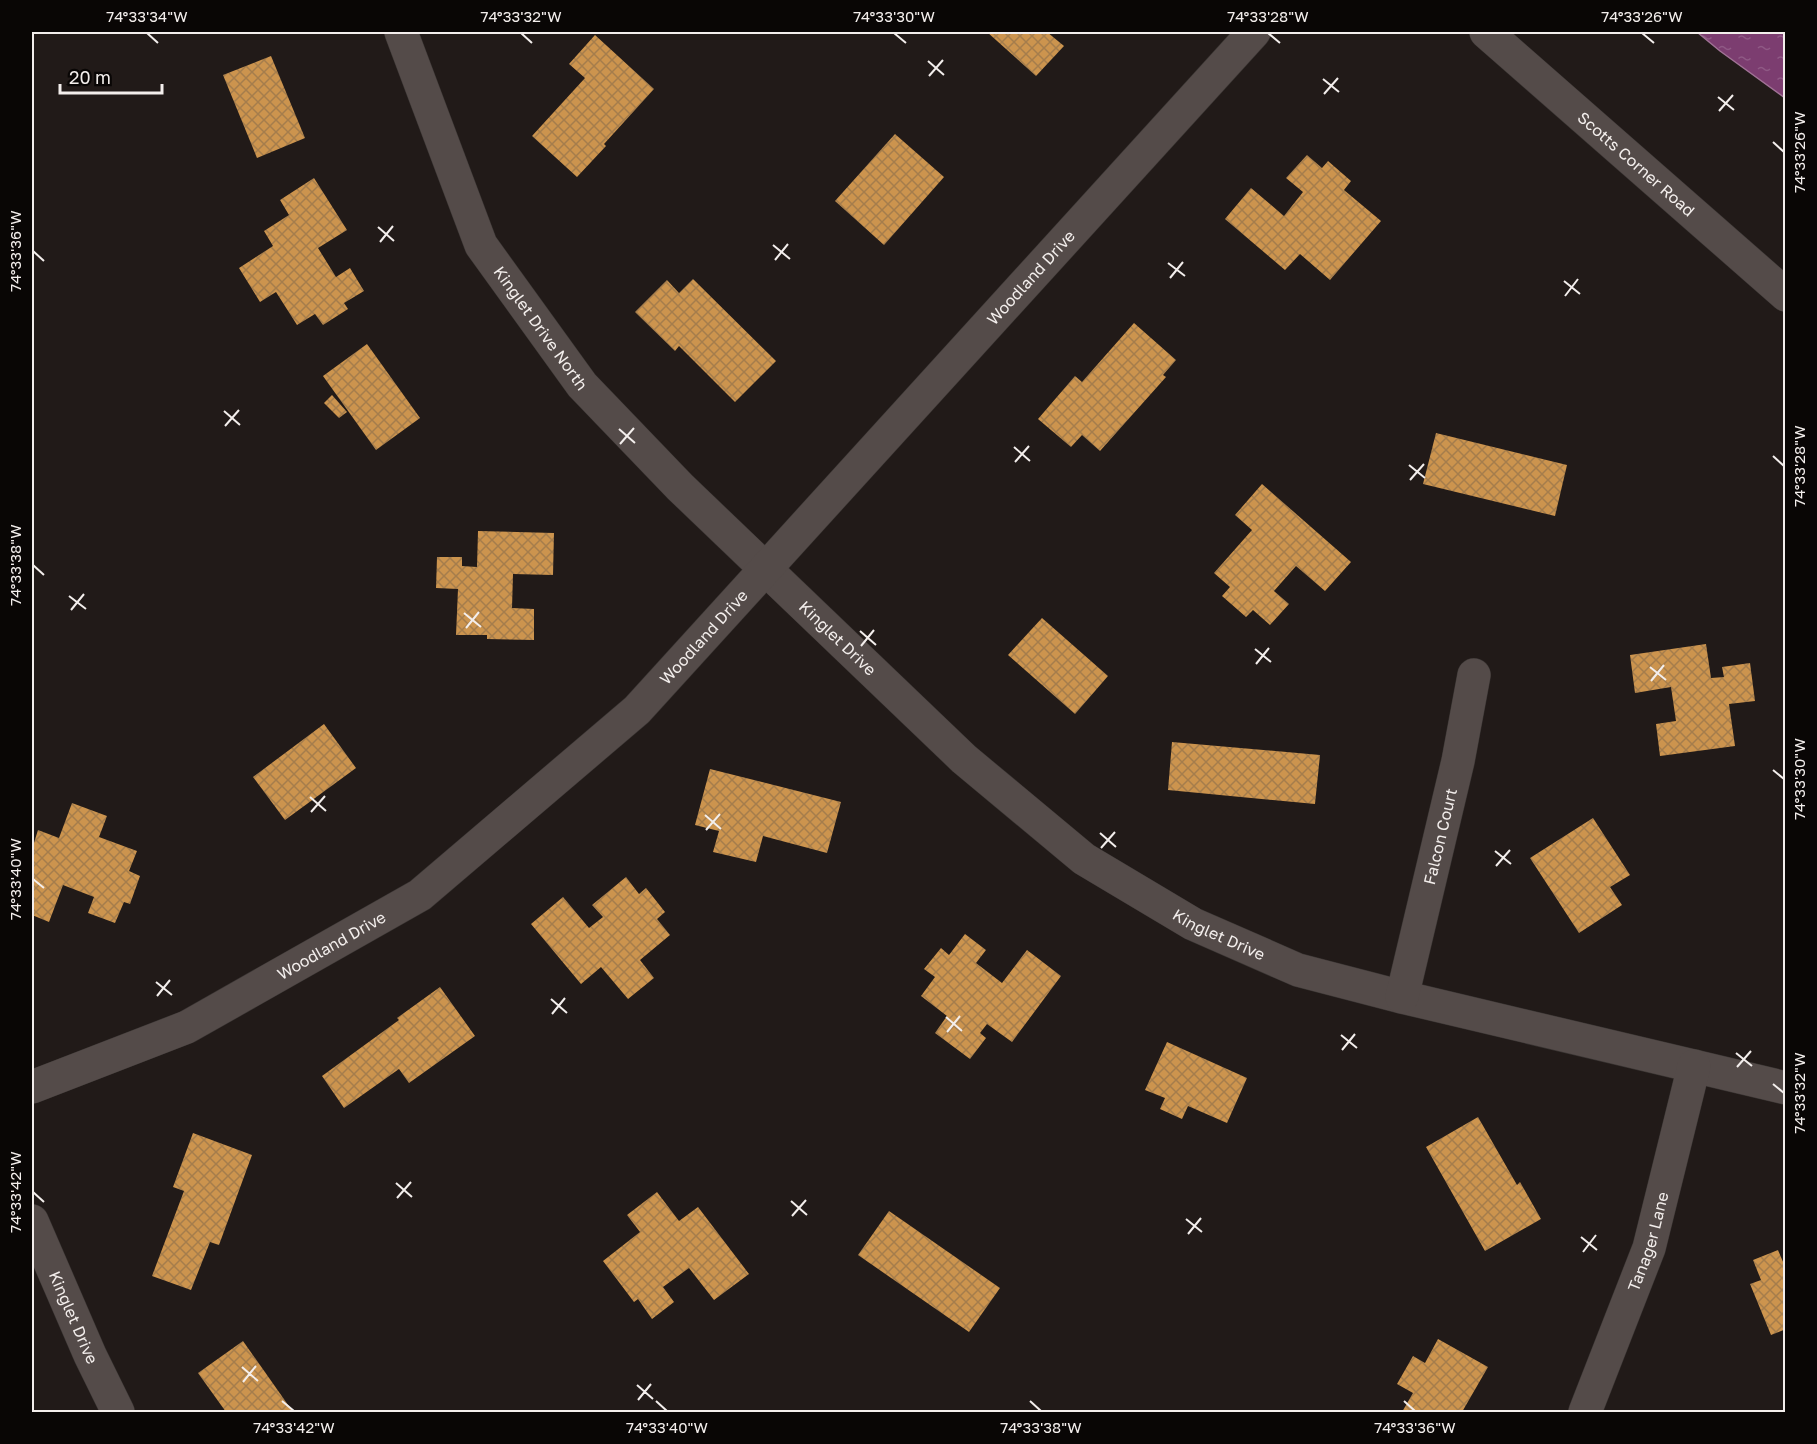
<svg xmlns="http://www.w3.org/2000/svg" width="1817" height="1444" viewBox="0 0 1817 1444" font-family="'Golos Text',sans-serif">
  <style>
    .water { fill: url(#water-ripples); stroke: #a07295; stroke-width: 1.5 }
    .building { fill: url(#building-cross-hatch) }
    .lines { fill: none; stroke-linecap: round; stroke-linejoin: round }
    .minor-casing { stroke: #393432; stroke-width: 34 }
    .minor { stroke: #544b49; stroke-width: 33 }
    .ticks { fill: none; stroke: #f3eeec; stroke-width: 2 }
    .labels { text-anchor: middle; stroke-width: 6; stroke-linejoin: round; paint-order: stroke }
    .street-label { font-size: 16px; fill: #f3eeec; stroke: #090605 }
    .neatline { fill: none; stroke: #f3eeec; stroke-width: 2 }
    .ticks-label { font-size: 15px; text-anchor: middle; fill: #f3eeec }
  </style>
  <defs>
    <pattern id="water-ripples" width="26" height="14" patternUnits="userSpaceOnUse" patternTransform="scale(1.5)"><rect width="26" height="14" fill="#7c3d70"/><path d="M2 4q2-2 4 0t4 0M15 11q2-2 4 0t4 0" fill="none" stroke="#8f5985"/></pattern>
    <pattern id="building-cross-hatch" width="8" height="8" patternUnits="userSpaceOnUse" patternTransform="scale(1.5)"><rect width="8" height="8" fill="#cc944e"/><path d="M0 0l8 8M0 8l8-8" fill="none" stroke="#a57d4c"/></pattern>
  </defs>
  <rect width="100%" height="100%" fill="#211a18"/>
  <path class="water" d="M1697,32h88v66l-65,-47z"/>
  <g class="building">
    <path d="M987,32h60l17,14 -28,30z"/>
    <path d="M595,35l59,54 -50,55 2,2 -29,31 -45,-41 53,-58 -16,-14z"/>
    <path d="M271,56l34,82 -48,20 -34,-83z"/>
    <path d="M895,134l49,43 -60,68 -49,-44z"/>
    <path d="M1307,155l15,13 6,-7 23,20 -7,9 37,31 -51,59 -30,-26 -15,16 -60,-51 26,-31 33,28 19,-24 -17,-14z"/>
    <path d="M314,178l33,52 -29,18 18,29 14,-9 14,23 -20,12 4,6 -25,16 -8,-11 -18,11 -21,-33 -16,10 -21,-34 34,-22 -9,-15 25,-16 -9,-15z"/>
    <path d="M693,279l83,82 -41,41 -56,-56 -4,5 -40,-39 32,-32 12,13z"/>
    <path d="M1134,323l42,37 -13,15 3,2 -66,74 -18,-16 -11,12 -33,-28 37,-43 7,6z"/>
    <path d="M367,344l53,74 -44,32 -53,-74z"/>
    <path d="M332,395l15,17 -8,6 -15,-15z"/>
    <path d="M1436,433l131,32 -12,51 -132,-32z"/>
    <path d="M1262,484l89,78 -26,29 -29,-25 -22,25 15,13 -19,21 -17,-15 -7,7 -24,-21 8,-9 -16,-14 38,-43 -17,-15z"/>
    <path d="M478,531l76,2 -1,42 -40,-1 -1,34 22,1v31l-47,-1v-4h-31l2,-46 -22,-1 1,-31h25v9l15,1z"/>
    <path d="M1042,618l66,58 -33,38 -67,-59z"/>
    <path d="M1706,644l5,34 13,-1 -2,-10 28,-4 5,38 -26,3 6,42 -75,10 -4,-32 20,-3 -5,-34 -36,6 -5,-38z"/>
    <path d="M324,724l32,44 -71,52 -32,-43z"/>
    <path d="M1172,742l148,13 -5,49 -147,-14z"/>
    <path d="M710,769l131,33 -14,51 -64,-17 -7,26 -43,-10 6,-21 -24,-6z"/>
    <path d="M72,803l35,13 -8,21 38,14 -8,20 11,5 -10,28 -6,-2 -9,21 -27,-10 6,-16 -31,-12 -14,37 -17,-7v-66l6,-19 21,8z"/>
    <path d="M1593,818l37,57 -20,12 12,18 -43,28 -49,-75z"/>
    <path d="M626,877l13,17 7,-6 19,24 -8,7 13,16 -30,25 14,18 -26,21 -27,-32 -20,17 -50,-60 32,-27 26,31 14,-11 -11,-12z"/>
    <path d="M965,934l21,16 -10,13 26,20 25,-33 34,26 -49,66 -25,-18 -7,9 6,5 -16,21 -35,-26 12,-17 -26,-20 14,-19 -11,-8 17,-21 8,7z"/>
    <path d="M440,987l35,49 -66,47 -10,-14 -55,39 -22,-32 77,-56 -2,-2z"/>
    <path d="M1167,1042l80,36 -20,45 -39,-17 -6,13 -22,-10 5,-11 -20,-8z"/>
    <path d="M1478,1117l39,68 3,-3 21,37 -56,32 -59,-104z"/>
    <path d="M193,1133l59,22 -33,90 -9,-3 -19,48 -39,-14 32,-85 -11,-4z"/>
    <path d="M657,1192l22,29 19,-14 51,67 -35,26 -25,-32 -26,19 11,15 -22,17 -14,-20 -4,3 -31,-41 37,-29 -13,-17z"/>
    <path d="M889,1211l111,77 -31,44 -111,-77z"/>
    <path d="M1778,1250l8,19v60l-15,6 -21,-51 11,-4 -8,-20z"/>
    <path d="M1438,1339l50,28 -26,45h-60l11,-19 -16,-9 16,-28 12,7z"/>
    <path d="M243,1341l50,71h-67l-28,-39z"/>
  </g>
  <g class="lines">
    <defs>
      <g id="minor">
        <path id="s1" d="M401,32l80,213 101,140 98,102 284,272 120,100 109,65 105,46 104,27 384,91"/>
        <path id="s2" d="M1486,32l300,263"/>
        <path id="s3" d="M1402,997l56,-236 16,-86"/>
        <path id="s4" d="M32,1087l155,-60 233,-132 217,-185 617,-678"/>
        <path id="s5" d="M32,1221l58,134 28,57"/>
        <path id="s6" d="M1585,1412l64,-164 45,-182"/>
      </g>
    </defs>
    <use href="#minor" class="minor-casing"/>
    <use href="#minor" class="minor"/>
  </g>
  <path class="ticks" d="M147,33l11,10M521,33l11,10M894,33l12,10M1268,33l12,10M1642,33l12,10M928,61l16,14M929,76l14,-16M1323,79l16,13M1324,94l14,-16M1718,97l16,13M1719,111l14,-16M1773,142l11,10M378,227l16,14M380,242l13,-16M773,245l17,14M33,251l11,10M775,260l13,-16M1168,263l17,13M1170,278l13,-16M1564,281l16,13M1565,296l13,-17M224,411l16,14M225,426l14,-16M619,429l16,14M620,444l14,-16M1014,447l16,14M1773,456l11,10M1015,462l14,-16M1409,465l16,13M1410,480l14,-16M33,565l11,10M69,596l17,13M71,610l13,-16M464,613l17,14M466,628l13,-16M860,631l16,14M861,646l13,-16M1255,649l16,13M1256,664l13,-16M1650,667l16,13M1651,681l13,-16M1773,770l11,9M310,797l16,14M311,812l14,-16M705,815l16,14M706,830l14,-16M1100,833l16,14M1101,848l14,-16M1495,851l16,13M1496,866l14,-16M33,879l11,9M156,982l16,13M157,996l13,-16M551,999l16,14M552,1014l13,-16M946,1017l16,14M947,1032l13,-16M1341,1035l16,13M1342,1050l13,-16M1736,1053l16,13M1737,1067l14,-16M1773,1084l11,9M396,1183l16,14M33,1192l11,10M397,1198l14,-16M791,1201l16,14M792,1216l14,-16M1186,1219l16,13M1188,1234l13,-16M1581,1237l16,13M1583,1252l13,-17M242,1367l16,14M243,1382l13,-16M637,1385l16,14M638,1400l13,-16M282,1401l12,10M656,1401l11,10M1030,1401l11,10M1404,1401l11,10"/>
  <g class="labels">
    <g class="street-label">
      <text dy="6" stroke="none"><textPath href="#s2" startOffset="200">Scotts Corner Road</textPath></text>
      <text dy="6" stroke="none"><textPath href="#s4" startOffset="1304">Woodland Drive</textPath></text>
      <text dy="6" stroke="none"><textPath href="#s1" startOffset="330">Kinglet Drive North</textPath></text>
      <text dy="6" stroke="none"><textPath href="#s4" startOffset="818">Woodland Drive</textPath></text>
      <text dy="6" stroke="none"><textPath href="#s1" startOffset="760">Kinglet Drive</textPath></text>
      <text dy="6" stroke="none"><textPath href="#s3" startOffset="165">Falcon Court</textPath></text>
      <text dy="6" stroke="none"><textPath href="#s1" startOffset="1246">Kinglet Drive</textPath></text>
      <text dy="6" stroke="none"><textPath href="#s4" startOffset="332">Woodland Drive</textPath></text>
      <text dy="6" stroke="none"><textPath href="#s6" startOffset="182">Tanager Lane</textPath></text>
      <text dy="6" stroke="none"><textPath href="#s5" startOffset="105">Kinglet Drive</textPath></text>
    </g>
  </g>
  <rect width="1817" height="1444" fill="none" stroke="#090605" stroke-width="66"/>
  <path d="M60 84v9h102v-9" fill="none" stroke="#f3eeec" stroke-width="3"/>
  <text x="69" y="84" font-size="18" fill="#f3eeec" stroke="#090605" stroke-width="4.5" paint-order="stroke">20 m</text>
  <rect x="33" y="33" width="1751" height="1378" class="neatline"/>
  <g class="ticks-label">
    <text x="147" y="22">74°33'34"W</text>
    <text x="521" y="22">74°33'32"W</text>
    <text x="894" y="22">74°33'30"W</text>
    <text x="1268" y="22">74°33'28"W</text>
    <text x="1642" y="22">74°33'26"W</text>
    <text transform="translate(1800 152) rotate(-90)" y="5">74°33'26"W</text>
    <text transform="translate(16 251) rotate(-90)" y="5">74°33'36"W</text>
    <text transform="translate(1800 466) rotate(-90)" y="5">74°33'28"W</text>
    <text transform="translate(16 565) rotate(-90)" y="5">74°33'38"W</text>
    <text transform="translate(1800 779) rotate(-90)" y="5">74°33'30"W</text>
    <text transform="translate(16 879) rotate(-90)" y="5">74°33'40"W</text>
    <text transform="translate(1800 1093) rotate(-90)" y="5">74°33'32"W</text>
    <text transform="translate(16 1192) rotate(-90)" y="5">74°33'42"W</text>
    <text x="294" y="1433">74°33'42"W</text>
    <text x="667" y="1433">74°33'40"W</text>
    <text x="1041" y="1433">74°33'38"W</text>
    <text x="1415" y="1433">74°33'36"W</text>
  </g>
</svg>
